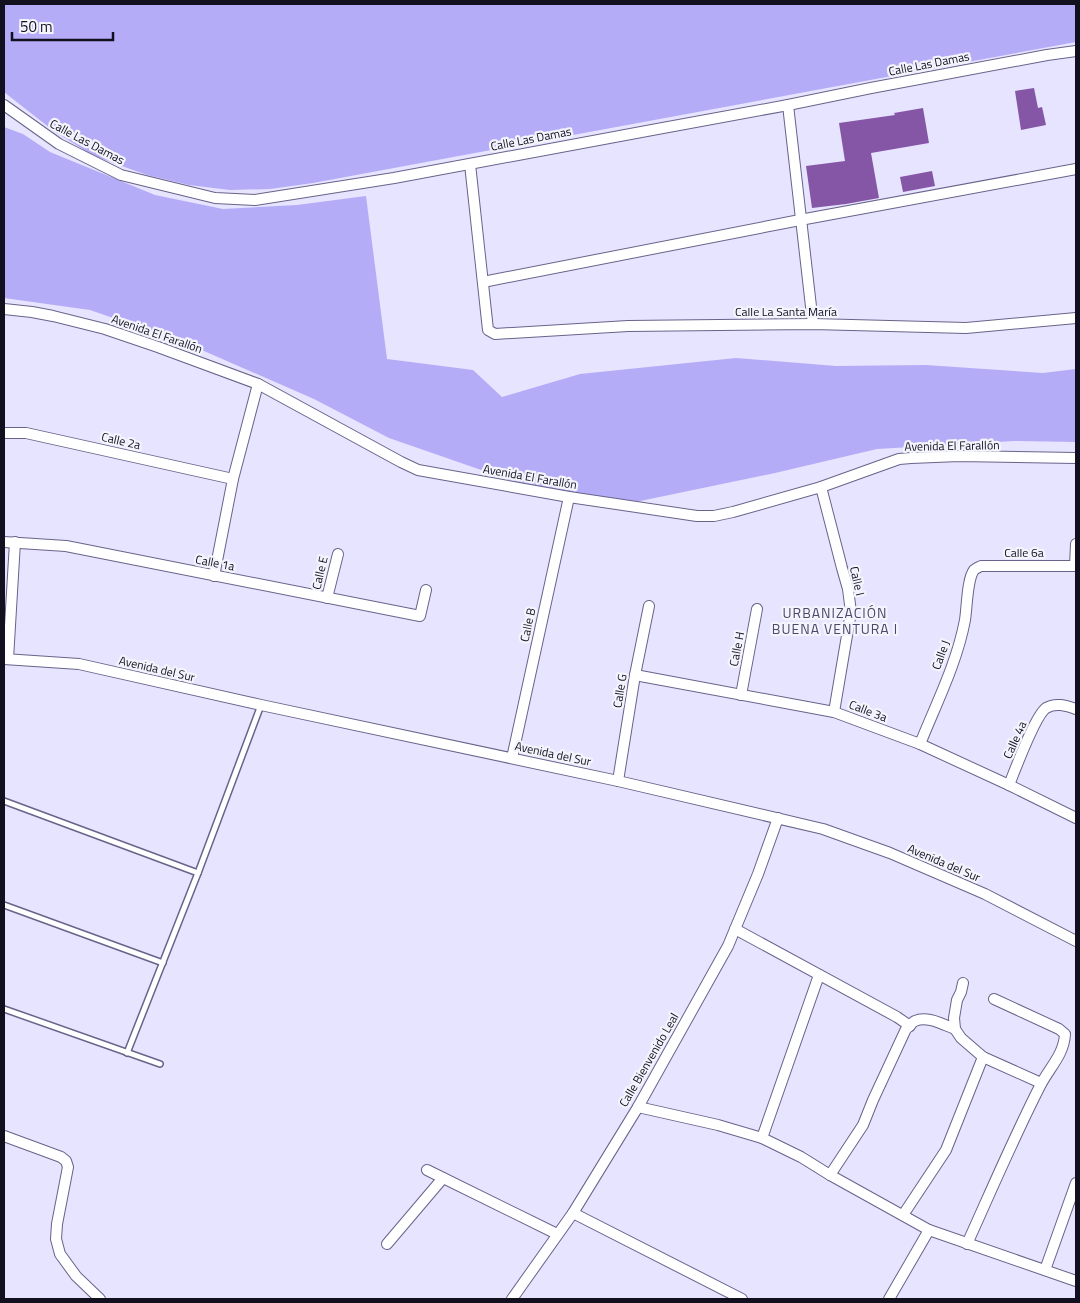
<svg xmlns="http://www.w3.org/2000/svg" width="1080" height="1303" viewBox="0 0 1080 1303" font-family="'Titillium Web',sans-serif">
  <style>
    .green { fill: #b5acf8 }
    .building { fill: #8556a6 }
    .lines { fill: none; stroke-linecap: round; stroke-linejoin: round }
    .service-casing { stroke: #68638a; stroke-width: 8 }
    .minor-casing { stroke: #68638a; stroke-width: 12 }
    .service { stroke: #fff; stroke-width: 5 }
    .minor { stroke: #fff; stroke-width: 10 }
    .labels { text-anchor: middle; stroke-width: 4.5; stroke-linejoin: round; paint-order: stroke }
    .street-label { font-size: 12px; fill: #12101f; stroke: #f4f4fd }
    .neighbourhood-label { font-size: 14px; letter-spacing: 1px; fill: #4c486c; stroke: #f4f4fd }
  </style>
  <rect width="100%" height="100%" fill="#e6e4ff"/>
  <g class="green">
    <path d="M4,4h1072v38l-763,141 -43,6 -40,1 -41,-5 -42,-10 -53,-19 -39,-24 -51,-40z"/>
    <path d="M4,127l19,7 27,18 105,43 68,14 74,-4 69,-9 21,163 86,11 29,27 78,-23 156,-16 100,8 90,-1 117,8 33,-4v73l-62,-1 -137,8 -102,24 -154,32 -74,-12 -158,-55 -75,-39 -126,-55 -98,-34 -86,-12z"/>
  </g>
  <g class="building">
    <path d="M1034,88l4,20 4,-1 4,18 -25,5 -6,-39z"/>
    <path d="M923,108l6,35 -58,10 8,45 -33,6 -34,4 -6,-42 39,-5 -6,-38 56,-8 -1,-2z"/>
    <path d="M932,171l3,15 -32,6 -3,-15z"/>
  </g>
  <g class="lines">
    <defs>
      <g id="service">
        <path d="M4,801l194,72"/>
        <path d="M4,905l159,58"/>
        <path d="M4,1009l156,55"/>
        <path d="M127,1053l71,-180 63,-168"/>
      </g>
      <g id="minor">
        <path d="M4,105l55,39 62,31 94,23 40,2 139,-22 258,-48 136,-25 83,-17 176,-33 29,-4"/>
        <path d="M788,105l25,219"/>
        <path d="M470,164l18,166 7,4 133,-8 185,-2 153,4 110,-10"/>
        <path d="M483,282l317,-62 276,-51"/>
        <path d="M4,309l28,3 21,4 52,13 53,18 100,37 143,78 17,8 151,27 128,19h17l19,-4 88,-25 78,-28 12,-1 48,-2 117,2"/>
        <path d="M4,433h22l207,46"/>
        <path d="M821,487l21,81 6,21 3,23 -17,100"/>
        <path d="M4,542l62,4 354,70 6,-26"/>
        <path d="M1075,566l1,-22"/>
        <path d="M214,576l19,-97 25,-95"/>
        <path d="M327,598l11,-44"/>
        <path d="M4,659l75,5 182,41 357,76 205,48 67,24 95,41 91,47"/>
        <path d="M8,659l7,-117"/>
        <path d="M635,675l199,37 86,32 89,41 67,33"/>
        <path d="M741,695l16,-86"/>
        <path d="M920,744c16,-40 37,-81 45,-124 2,-12 2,-41 9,-50 2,-2 5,-3 7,-4h95"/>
        <path d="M512,758l57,-261"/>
        <path d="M618,781l17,-106 14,-69"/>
        <path d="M1009,785c6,-15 26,-69 37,-77 10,-6 21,-2 30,1"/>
        <path d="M735,929l162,88 13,9"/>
        <path d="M963,983l-2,9 -4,8 -3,18 1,11 6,9 22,19 58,26"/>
        <path d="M638,1107l80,18 44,13 39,19 29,18 99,55 147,51"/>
        <path d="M4,1136l57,21 5,4 2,6 -11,57 -1,15 4,15 16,22 24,23"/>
        <path d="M762,1138l57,-163"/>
        <path d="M427,1170l130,64"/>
        <path d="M830,1175l33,-50 10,-25 33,-71c3,-2 6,-7 9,-8 12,-6 29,4 40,8"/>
        <path d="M573,1213l169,86"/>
        <path d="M903,1215l43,-65 37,-93"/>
        <path d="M387,1244l56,-66"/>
        <path d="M967,1244c24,-53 47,-107 73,-158 9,-18 24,-31 25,-52l-6,-5 -65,-30"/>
        <path d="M1045,1270l31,-87"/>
        <path d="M512,1299l61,-86 65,-106 90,-161 30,-72 20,-56"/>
        <path d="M889,1299l40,-69"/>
      </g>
    </defs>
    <use href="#service" class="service-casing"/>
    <use href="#minor" class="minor-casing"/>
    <use href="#service" class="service"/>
    <use href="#minor" class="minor"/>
  </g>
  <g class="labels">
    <g class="street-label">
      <text transform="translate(929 64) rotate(-11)" y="4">Calle Las Damas</text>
      <text transform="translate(531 139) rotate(-11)" y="4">Calle Las Damas</text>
      <text transform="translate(87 142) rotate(28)" y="4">Calle Las Damas</text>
      <text x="786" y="316">Calle La Santa María</text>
      <text transform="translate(157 334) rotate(19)" y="4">Avenida El Farallón</text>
      <text transform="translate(121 441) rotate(13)" y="4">Calle 2a</text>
      <text transform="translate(952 446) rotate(-1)" y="4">Avenida El Farallón</text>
      <text transform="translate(530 477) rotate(10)" y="4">Avenida El Farallón</text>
      <text x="1024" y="557">Calle 6a</text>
      <text transform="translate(215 563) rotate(11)" y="4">Calle 1a</text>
      <text transform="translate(320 573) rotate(-77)" y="4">Calle E</text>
      <text transform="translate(857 581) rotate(77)" y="4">Calle I</text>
      <text transform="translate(528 625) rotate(-78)" y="4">Calle B</text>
      <text transform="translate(737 649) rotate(-79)" y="4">Calle H</text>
      <text transform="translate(941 655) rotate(-70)" y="4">Calle J</text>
      <text transform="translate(157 669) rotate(13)" y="4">Avenida del Sur</text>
      <text transform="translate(620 691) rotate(-81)" y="4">Calle G</text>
      <text transform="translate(868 711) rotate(21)" y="4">Calle 3a</text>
      <text transform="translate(1015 740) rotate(-66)" y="4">Calle 4a</text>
      <text transform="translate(553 754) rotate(12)" y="4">Avenida del Sur</text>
      <text transform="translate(944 863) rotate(23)" y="4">Avenida del Sur</text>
      <text transform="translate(649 1060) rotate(-60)" y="4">Calle Bienvenido Leal</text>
    </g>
    <g class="neighbourhood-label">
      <text x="835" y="618">URBANIZACIÓN<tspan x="835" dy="16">BUENA VENTURA I</tspan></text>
    </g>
  </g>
  <rect width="1080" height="1303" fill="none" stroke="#12101f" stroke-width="10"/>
  <path d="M12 32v8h101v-8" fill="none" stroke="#12101f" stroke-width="2.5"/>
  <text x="20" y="32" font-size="15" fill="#12101f" stroke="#f4f4fd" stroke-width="4" paint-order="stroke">50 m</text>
</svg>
